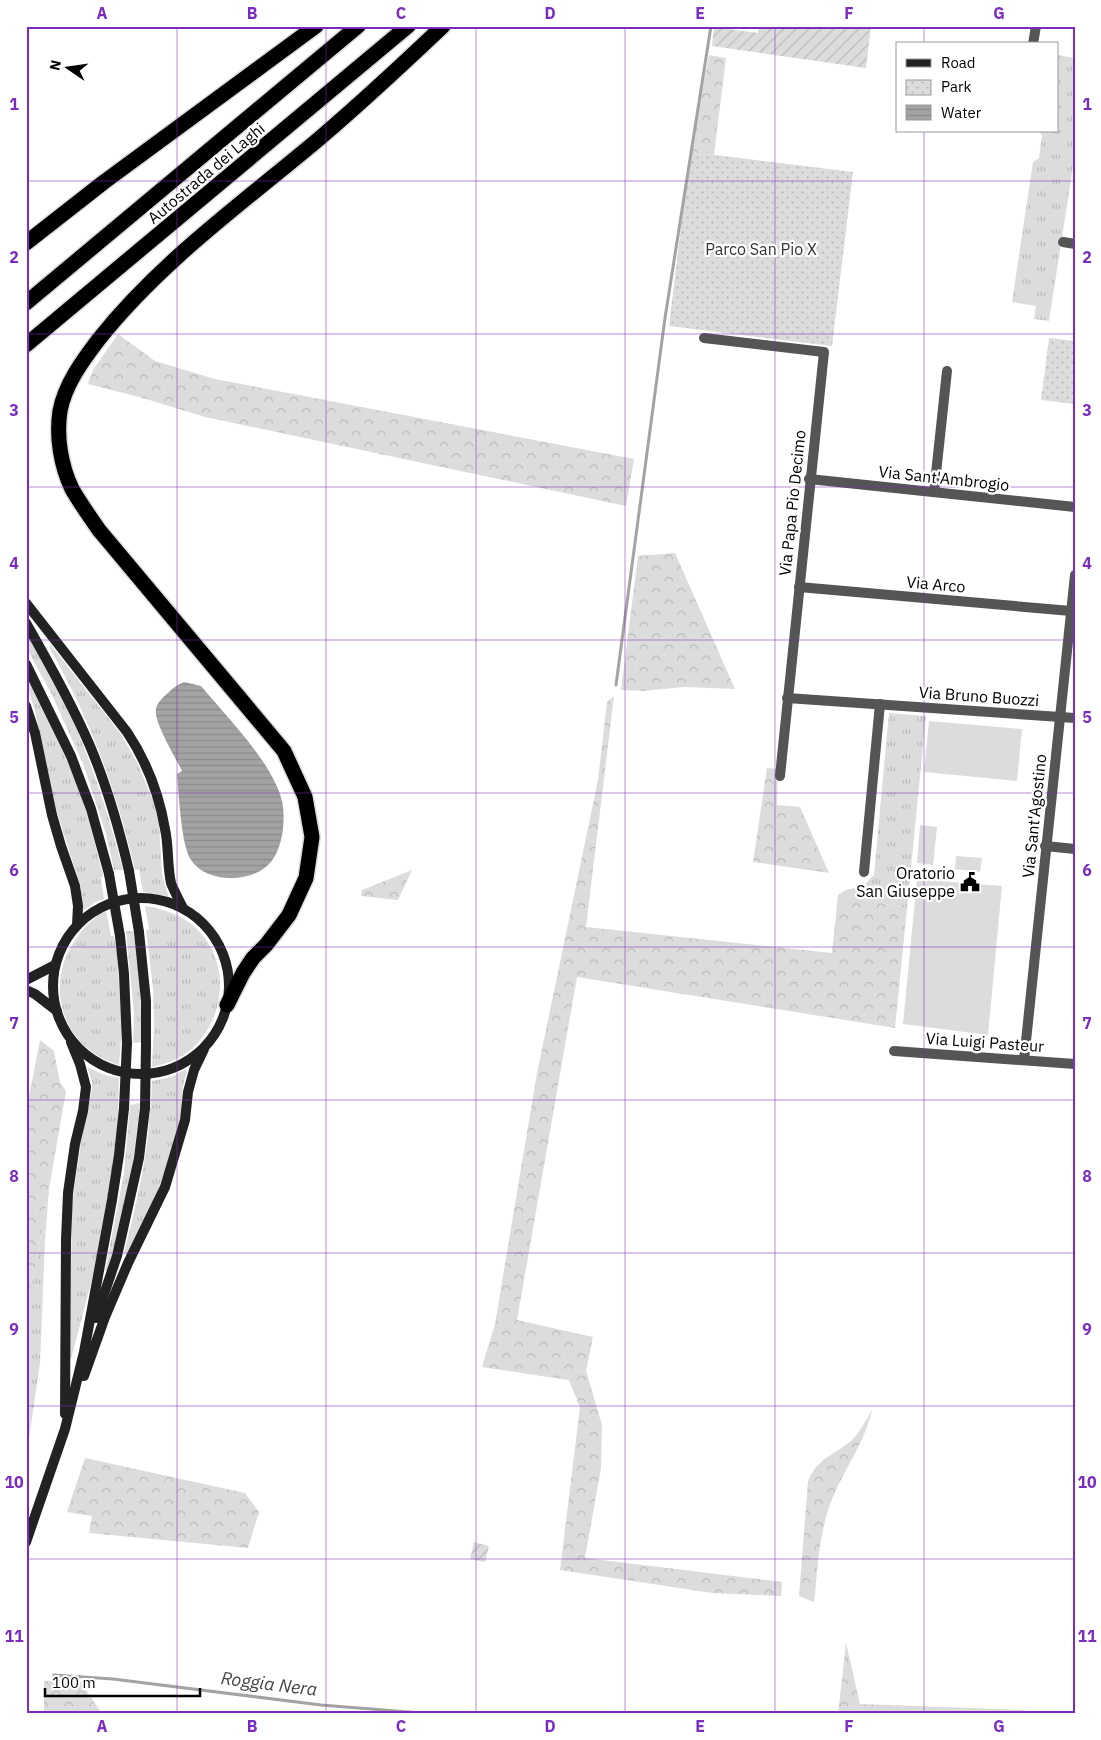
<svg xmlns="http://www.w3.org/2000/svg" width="1101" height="1740" viewBox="0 0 1101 1740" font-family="'IBM Plex Sans',sans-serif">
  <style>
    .grass { fill: url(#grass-tufts) }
    .forest { fill: url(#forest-crowns) }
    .park { fill: url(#park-dots) }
    .garden { fill: url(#garden-furrows) }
    .pitch { fill: #dcdcdc }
    .water { fill: url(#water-rules) }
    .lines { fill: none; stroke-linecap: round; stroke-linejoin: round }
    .stream { stroke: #a3a3a3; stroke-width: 3 }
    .motorway-casing { stroke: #dbdbdb; stroke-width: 18 }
    .minor { stroke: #555; stroke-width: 10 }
    .secondary { stroke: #222; stroke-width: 10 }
    .motorway { stroke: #000; stroke-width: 15 }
    .secondary-bridge { stroke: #222; stroke-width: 10 }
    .grid { fill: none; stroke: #7b2cbf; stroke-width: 1; stroke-opacity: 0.55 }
    .labels { text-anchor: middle; stroke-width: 4.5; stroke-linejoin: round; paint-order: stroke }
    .street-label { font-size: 16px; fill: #000; stroke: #fff }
    .park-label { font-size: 16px; fill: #333; stroke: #fff }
    .poi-label { font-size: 16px; fill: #000; stroke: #fff; text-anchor: end }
    .water-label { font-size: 18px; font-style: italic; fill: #444; stroke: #fff }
    .neatline { fill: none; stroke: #7b2cbf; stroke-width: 2 }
    .grid-label { font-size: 16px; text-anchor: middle; font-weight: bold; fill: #7b2cbf }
  </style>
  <defs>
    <pattern id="grass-tufts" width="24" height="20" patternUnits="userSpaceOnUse" patternTransform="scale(1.25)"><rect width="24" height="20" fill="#dcdcdc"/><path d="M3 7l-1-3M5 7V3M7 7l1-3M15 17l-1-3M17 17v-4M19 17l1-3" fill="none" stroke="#bbb"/></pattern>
    <pattern id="forest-crowns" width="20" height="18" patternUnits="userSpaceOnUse" patternTransform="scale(1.25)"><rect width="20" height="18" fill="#dcdcdc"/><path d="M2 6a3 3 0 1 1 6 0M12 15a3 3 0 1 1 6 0" fill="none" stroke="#bbb"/></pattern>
    <pattern id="park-dots" width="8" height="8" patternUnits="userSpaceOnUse" patternTransform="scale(1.25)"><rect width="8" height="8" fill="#dcdcdc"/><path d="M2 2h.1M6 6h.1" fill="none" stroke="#bbb" stroke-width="1.8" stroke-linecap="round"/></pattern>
    <pattern id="garden-furrows" width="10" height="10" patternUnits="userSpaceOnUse" patternTransform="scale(1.25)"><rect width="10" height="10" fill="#dcdcdc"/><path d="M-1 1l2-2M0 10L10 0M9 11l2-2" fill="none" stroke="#bbb"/></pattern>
    <pattern id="water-rules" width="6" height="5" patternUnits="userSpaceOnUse" patternTransform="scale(1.25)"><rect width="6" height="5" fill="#a3a3a3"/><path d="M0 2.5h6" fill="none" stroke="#8b8b8b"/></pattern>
  </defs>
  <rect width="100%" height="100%" fill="#fff"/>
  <g class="grass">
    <path d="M1057,55l18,3v96l-26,167 -15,-2 2,-13 -24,-4 21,-140 6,-4 3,-23 -4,-4h19z"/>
    <path d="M26,633c13,22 27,44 38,67 25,55 44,111 59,170h-9l-8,-36 -22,-68 -32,-71 -26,-48z"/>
    <path d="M50,644l70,89 17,29 16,38 6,24 3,49 6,23 -25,-4 -4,-23 -4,1c-18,-78 -45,-152 -85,-221z"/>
    <path d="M26,672c13,25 27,50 37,76 18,41 30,85 40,128l-2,2 3,21 -8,3 -14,9 -1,-23 -25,-79 -21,-98 -9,-29z"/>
    <path d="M889,713l37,3 -19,192 -69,-13c7,-6 13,-7 23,-7l13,-13z"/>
    <path d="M145,906c19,3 38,9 52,23 36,35 28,97 -12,125 -10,7 -21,10 -33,13l2,-41 -1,-37 -7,-59 3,-1z"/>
    <path d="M106,911l5,25h3l3,18 5,74 -3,37c-58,-17 -77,-82 -41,-129 7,-10 17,-20 28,-25z"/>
    <path d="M126,931h8l6,54 2,57 -9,1 1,-30z"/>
    <path d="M87,1067l18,8 14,3 -2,67 -23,127 -23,87 -1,-2 2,-153 9,-61 11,-54v-7z"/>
    <path d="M186,1069l1,4c-7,15 -4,33 -8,49 -10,47 -30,90 -50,133l-5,-2c12,-48 24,-95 26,-145h1l1,-27 19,-4z"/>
    <path d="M140,1103l-6,53 -25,116 -4,-1 19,-98 6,-68z"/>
    <path d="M49,1188l-4,53 -5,122 -12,82h-2v-142l8,-28z"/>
  </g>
  <g class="forest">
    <path d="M709,55l17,3 -12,97 -24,-3z"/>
    <path d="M118,334l37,27 60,18 419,80 -8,47 -421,-89 -62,-19 -55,-14 5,-14z"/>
    <path d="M675,553l60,136 -51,-2 -41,4 -22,-1 17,-134z"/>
    <path d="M614,696l-28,231 246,26 6,-58 69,13 -12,120 -318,-51 -60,343 76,17 -7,34 16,54 -1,43 -16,90 197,24 -1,14 -69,-3 -152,-23 20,-163 -11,-27 -87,-13 13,-43 42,-251 61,-293 9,-78z"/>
    <path d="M767,768l11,1 -1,36 23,2 29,66 -76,-11z"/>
    <path d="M412,870l-14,30 -37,-4 1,-6z"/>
    <path d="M40,1040l14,11 6,31 6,9 -32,184 -8,28v-191z"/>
    <path d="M872,1410c-8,34 -26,56 -39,87 -14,32 -15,71 -19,105l-15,-6 9,-115c11,-25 26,-25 44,-41 8,-8 14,-20 20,-30z"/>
    <path d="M85,1458l160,35 14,19 -11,36 -159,-15 3,-17 -25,-4z"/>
    <path d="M846,1643l14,61 163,6 12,4h-197z"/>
    <path d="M79,1679l23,35h-58v-33z"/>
  </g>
  <g class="park">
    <path d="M690,152l163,20 -21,174 -163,-20z"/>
    <path d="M1049,338l26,3v63l-34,-4z"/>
  </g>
  <g class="garden">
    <path d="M759,26h112l-5,42 -154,-22 2,-19 44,6z"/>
    <path d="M474,1542l15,4 -4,16 -15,-3z"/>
  </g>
  <g class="pitch">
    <path d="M929,721l93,8 -5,52 -93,-9z"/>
    <path d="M920,825l17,2 -4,38 -16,-2z"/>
    <path d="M956,856l26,2 -2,14 -25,-3z"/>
    <path d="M917,879l85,7 -14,149 -85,-11z"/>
  </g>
  <path class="water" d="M184,682l17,4c25,30 72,77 81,115 4,19 1,51 -15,65 -19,17 -61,17 -76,-6 -10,-15 -12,-65 -14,-86l5,-3c-6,-13 -29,-50 -26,-62 1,-6 7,-12 12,-16 5,-5 9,-8 16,-11z"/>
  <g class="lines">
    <g class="stream">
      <path d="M616,685l49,-367 46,-292"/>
      <path d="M54,1675l59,4 208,26 100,8"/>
    </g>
    <defs>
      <g id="motorway">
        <path d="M26,243l78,-61 212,-156"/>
        <path d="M26,303l332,-277"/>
        <path d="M26,345l382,-319"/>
        <path d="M227,1005l16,-32 10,-15 13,-13 23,-30 17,-37 6,-41 -7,-40 -21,-46 -185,-221c-9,-13 -19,-27 -27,-41 -11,-23 -16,-52 -12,-78 5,-27 23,-51 39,-72 62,-78 145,-137 221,-201 42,-36 83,-74 123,-112"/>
      </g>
    </defs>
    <use href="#motorway" class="motorway-casing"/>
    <g class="minor">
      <path d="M1033,44l3,-18"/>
      <path d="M1063,242l12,2"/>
      <path d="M704,338l120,14 -44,424"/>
      <path d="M809,479l266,28"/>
      <path d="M934,492l13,-121"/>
      <path d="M799,587l272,24"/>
      <path d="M787,698l288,20"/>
      <path d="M1045,846l30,3"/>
      <path d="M864,872l16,-168"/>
      <path d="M894,1051l181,13"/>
      <path d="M1024,1060l51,-485"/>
    </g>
    <g class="secondary">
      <path d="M26,603l101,129c20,30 32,62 38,97 4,18 2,36 6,54 3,8 8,17 12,25"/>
      <path d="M26,623c23,40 46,81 64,123 17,40 29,82 39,125"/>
      <path d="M26,664l45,92 20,53 18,65"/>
      <path d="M26,706l9,27 17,82 9,31 14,40 3,20 -1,19"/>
      <circle cx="141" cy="986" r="88"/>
      <path d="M139,932l7,69v44"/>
      <path d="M120,936l4,38 3,69"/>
      <path d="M26,980l29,-15"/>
      <path d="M26,990l9,4 22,17"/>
      <path d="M96,1318l21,-62 22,-98 6,-50"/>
      <path d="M84,1376l21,-59 23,-54 37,-76 20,-67 3,-28 6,-22 10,-21"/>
      <path d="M65,1414l1,-174 2,-47 7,-49 8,-33 3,-24 -6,-23 -9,-22"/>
      <path d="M26,1542l39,-113 19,-77 28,-152 7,-45 5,-47"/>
    </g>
    <use href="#motorway" class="motorway"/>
    <g class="secondary-bridge">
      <path d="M129,871l10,61"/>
      <path d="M109,874l11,62"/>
      <path d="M124,1108l3,-65"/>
      <path d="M145,1108l1,-63"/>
    </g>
  </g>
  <path class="grid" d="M177,26v1688M326,26v1688M476,26v1688M625,26v1688M775,26v1688M924,26v18M924,131v1583M26,181h1049M26,334h1049M26,487h1049M26,640h1049M26,793h1049M26,947h1049M26,1100h1049M26,1253h1049M26,1406h1049M26,1559h1049"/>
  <defs>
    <symbol id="civic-bare" viewBox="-9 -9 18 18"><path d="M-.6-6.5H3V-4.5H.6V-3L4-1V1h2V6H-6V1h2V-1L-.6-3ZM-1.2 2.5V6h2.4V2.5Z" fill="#000" stroke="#fff" stroke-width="2.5" paint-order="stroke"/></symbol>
  </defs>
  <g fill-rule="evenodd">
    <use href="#civic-bare" x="956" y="868" width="28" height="28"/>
  </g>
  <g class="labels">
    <g class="street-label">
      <text transform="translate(206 173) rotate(-40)" y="6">Autostrada dei Laghi</text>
      <text transform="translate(944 478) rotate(6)" y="6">Via Sant'Ambrogio</text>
      <text transform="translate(792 503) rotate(-84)" y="6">Via Papa Pio Decimo</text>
      <text transform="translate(936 584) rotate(5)" y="6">Via Arco</text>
      <text transform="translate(979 696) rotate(4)" y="6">Via Bruno Buozzi</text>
      <text transform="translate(1034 816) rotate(-84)" y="6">Via Sant'Agostino</text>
      <text transform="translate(985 1042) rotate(4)" y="6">Via Luigi Pasteur</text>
    </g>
    <g class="park-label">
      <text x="761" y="255">Parco San Pio X</text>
    </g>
    <g class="poi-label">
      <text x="955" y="879">Oratorio<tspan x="955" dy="18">San Giuseppe</tspan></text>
    </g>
    <g class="water-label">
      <text transform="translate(269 1684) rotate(7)" y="6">Roggia Nera</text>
    </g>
  </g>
  <rect width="1101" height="1740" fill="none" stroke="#ffffff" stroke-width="55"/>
  <rect x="896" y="42" width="162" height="90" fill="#ffffff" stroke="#999999"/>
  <rect x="906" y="59" width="25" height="8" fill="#222222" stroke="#999999"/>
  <text x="941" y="68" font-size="15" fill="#000000">Road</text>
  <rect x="906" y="80" width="25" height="15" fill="url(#park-dots)" stroke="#999999"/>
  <text x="941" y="92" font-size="15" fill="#000000">Park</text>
  <rect x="906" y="105" width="25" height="15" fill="url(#water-rules)" stroke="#999999"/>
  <text x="941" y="118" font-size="15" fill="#000000">Water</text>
  <g transform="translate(68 68) rotate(283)" stroke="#ffffff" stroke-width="4" paint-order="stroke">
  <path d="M0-4L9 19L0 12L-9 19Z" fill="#000000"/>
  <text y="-8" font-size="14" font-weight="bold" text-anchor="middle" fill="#000000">N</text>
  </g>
  <path d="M45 1688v8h155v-8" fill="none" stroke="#000000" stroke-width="2.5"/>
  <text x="52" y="1688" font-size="15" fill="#000000" stroke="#ffffff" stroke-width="4" paint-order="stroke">100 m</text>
  <rect x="28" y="28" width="1046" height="1684" class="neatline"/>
  <g class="grid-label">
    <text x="102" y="19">A</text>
    <text x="252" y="19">B</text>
    <text x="401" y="19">C</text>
    <text x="550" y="19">D</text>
    <text x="700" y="19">E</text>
    <text x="849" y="19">F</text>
    <text x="999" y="19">G</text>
    <text x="14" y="110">1</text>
    <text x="1087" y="110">1</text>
    <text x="14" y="263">2</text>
    <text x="1087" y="263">2</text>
    <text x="14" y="416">3</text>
    <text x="1087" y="416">3</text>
    <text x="14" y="569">4</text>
    <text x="1087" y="569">4</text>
    <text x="14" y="723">5</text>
    <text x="1087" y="723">5</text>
    <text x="14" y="876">6</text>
    <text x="1087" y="876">6</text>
    <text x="14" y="1029">7</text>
    <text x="1087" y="1029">7</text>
    <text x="14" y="1182">8</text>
    <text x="1087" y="1182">8</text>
    <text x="14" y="1335">9</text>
    <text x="1087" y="1335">9</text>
    <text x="14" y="1488">10</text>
    <text x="1087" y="1488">10</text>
    <text x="14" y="1642">11</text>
    <text x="1087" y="1642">11</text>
    <text x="102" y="1732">A</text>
    <text x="252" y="1732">B</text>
    <text x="401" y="1732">C</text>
    <text x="550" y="1732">D</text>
    <text x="700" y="1732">E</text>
    <text x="849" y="1732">F</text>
    <text x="999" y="1732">G</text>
  </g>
</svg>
